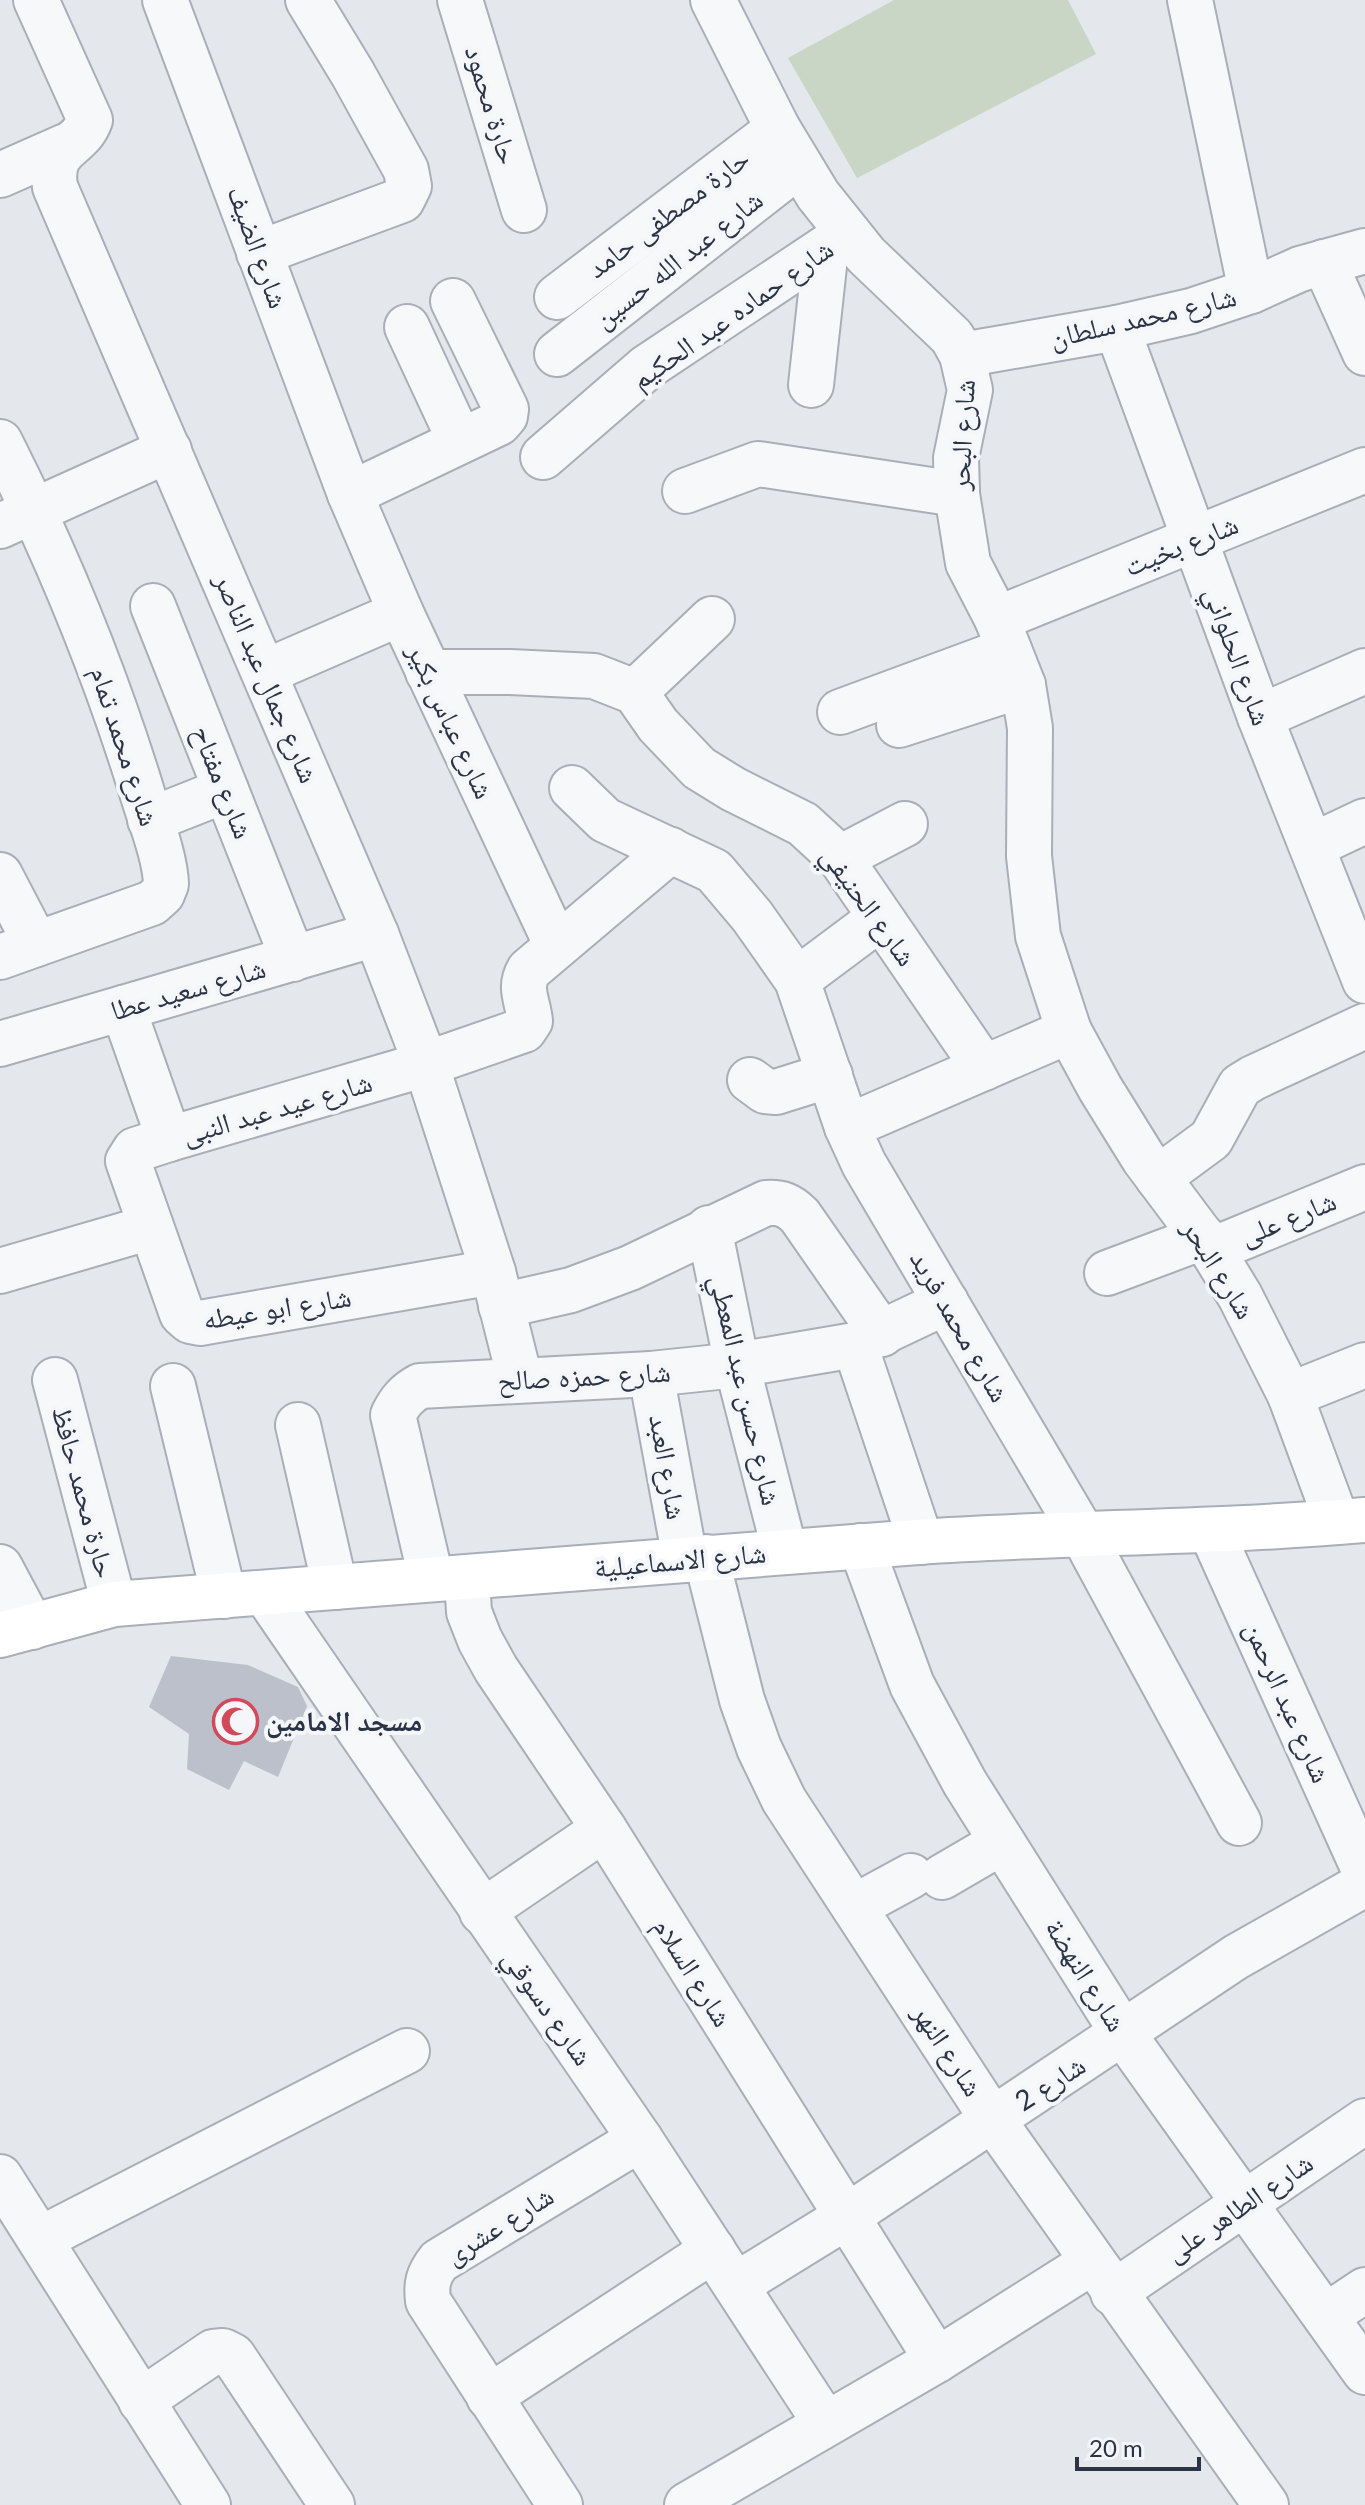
<svg xmlns="http://www.w3.org/2000/svg" width="1365" height="2505" viewBox="0 0 1365 2505" font-family="Lato,'Noto Naskh Arabic',sans-serif">
  <style>
    .green { fill: #c9d6c5 }
    .building { fill: #bbc0ca }
    .lines { fill: none; stroke-linecap: round; stroke-linejoin: round }
    .street-casing { stroke: #a9aeb7; stroke-width: 48 }
    .secondary-casing { stroke: #a9aeb7; stroke-width: 48 }
    .street { stroke: #f7f8fa; stroke-width: 44 }
    .secondary { stroke: #fff; stroke-width: 44 }
    .labels { text-anchor: middle; stroke-width: 8; stroke-linejoin: round; paint-order: stroke }
    .street-label { font-size: 28px; fill: #2b3445; stroke: #f4f6f9 }
    .poi-label { font-size: 28px; font-weight: bold; fill: #2b3445; stroke: #f4f6f9; text-anchor: start }
  </style>
  <rect width="100%" height="100%" fill="#e4e7ec"/>
  <path class="green" d="M894,0h174l28,54 -239,124 -69,-120z"/>
  <path class="building" d="M171,1656l77,9 50,22 9,19 -29,71 -34,-16 -15,29 -42,-21 2,-35 -40,-27z"/>
  <g class="lines">
    <defs>
      <g id="street">
        <path d="M36,0l54,120c-11,30 -41,24 -35,67l321,747 50,130 67,208 27,107"/>
        <path d="M165,0l185,494 51,119 156,333"/>
        <path d="M460,0l64,210"/>
        <path d="M713,0l65,129 40,66 48,60 86,82 10,18 8,35 -14,68 1,36 11,69 29,56 26,66 7,43 -1,128 9,80 31,95 31,57 44,71 68,91 28,46 50,99 47,127"/>
        <path d="M1190,0l61,291"/>
        <path d="M0,175l66,-29"/>
        <path d="M259,253l143,-53 7,-14 -3,-16 -53,-96 -45,-74"/>
        <path d="M1324,262l41,91"/>
        <path d="M557,297l221,-168"/>
        <path d="M407,327l53,114"/>
        <path d="M1117,328l143,389 105,264"/>
        <path d="M557,354l242,-189"/>
        <path d="M962,355l155,-27 74,-17 60,-20 49,-22 65,-18"/>
        <path d="M811,385l15,-137"/>
        <path d="M0,442c56,111 104,227 141,347 8,28 24,66 25,95l-4,10 -10,9 -152,54"/>
        <path d="M543,457l104,-90 201,-134"/>
        <path d="M685,491l73,-27 199,30"/>
        <path d="M350,494l149,-71 6,-7 1,-7 -53,-108"/>
        <path d="M0,526l169,-76"/>
        <path d="M153,606l140,353"/>
        <path d="M997,619l368,-149"/>
        <path d="M265,672l136,-59"/>
        <path d="M428,672h82l84,4 41,16 23,33 41,43 34,21 70,35 37,34 144,210"/>
        <path d="M635,692l77,-73"/>
        <path d="M840,712l168,-62"/>
        <path d="M1260,717l105,-46"/>
        <path d="M899,725l124,-40"/>
        <path d="M572,788l33,32 109,51 38,45 45,64 50,147 17,37 218,369 157,290"/>
        <path d="M150,820l76,-30"/>
        <path d="M1312,846l53,-25"/>
        <path d="M840,858l65,-34"/>
        <path d="M0,875l36,69"/>
        <path d="M797,980l83,-62"/>
        <path d="M123,1008l46,131"/>
        <path d="M0,1044l376,-110"/>
        <path d="M750,1080l15,11 11,1 54,-17"/>
        <path d="M847,1127l222,-96"/>
        <path d="M1158,1178l53,-39 29,-53 13,-8 112,-52"/>
        <path d="M709,1228l28,137 48,187"/>
        <path d="M1212,1250l153,-63"/>
        <path d="M0,1271l151,-44"/>
        <path d="M493,1272l-293,51 -10,-2 -8,-7 -54,-153 7,-11 34,-11 257,-75 98,-34 6,-9c-2,-20 -12,-33 -1,-51l142,-120"/>
        <path d="M1107,1273l96,-36"/>
        <path d="M501,1306l70,-16 59,-22 136,-65c15,-1 23,2 34,13l82,118"/>
        <path d="M855,1345l66,197"/>
        <path d="M651,1374l34,185"/>
        <path d="M55,1380l59,224"/>
        <path d="M173,1386l51,210"/>
        <path d="M1290,1395l75,-30"/>
        <path d="M298,1425l37,162"/>
        <path d="M1211,1531l154,341"/>
        <path d="M861,1546l51,139 53,98 159,252 241,337"/>
        <path d="M706,1557l36,143 17,48 25,52 209,320 273,385"/>
        <path d="M0,1567l32,60"/>
        <path d="M431,1578l-38,-163c7,-14 14,-22 27,-29l231,-12 86,-9 118,-20 91,-43"/>
        <path d="M467,1579l2,33 11,28 16,29 108,160 333,531"/>
        <path d="M265,1593l375,546 186,285"/>
        <path d="M942,1877l60,-35"/>
        <path d="M854,1907l57,-31"/>
        <path d="M482,1912l122,-83"/>
        <path d="M0,2177l208,328"/>
        <path d="M40,2239l367,-188"/>
        <path d="M736,2285l110,-68 390,-260 129,-73"/>
        <path d="M1113,2293l252,-172"/>
        <path d="M1326,2316l39,-26"/>
        <path d="M489,2397l224,-147"/>
        <path d="M141,2401l72,-49 10,-1 10,5 99,149"/>
        <path d="M560,2505l-132,-204c-2,-17 0,-26 11,-40l201,-122"/>
        <path d="M687,2505l250,-145 155,-98"/>
      </g>
      <path id="secondary" d="M0,1635l114,-31c268,-19 536,-43 804,-62 149,-10 298,-9 447,-22"/>
    </defs>
    <use href="#street" class="street-casing"/>
    <use href="#secondary" class="secondary-casing"/>
    <use href="#street" class="street"/>
    <use href="#secondary" class="secondary"/>
  </g>
  <defs>
    <symbol id="mosque-ring" viewBox="-11 -11 22 22"><circle r="9.5" fill="#f4f6f9" stroke="#d1495b" stroke-width="1.5"/><path d="M3.5-4.9A6 6 0 1 0 3.5 4.9A5 5 0 1 1 3.5-4.9Z" fill="#d1495b"/></symbol>
  </defs>
  <g fill-rule="evenodd">
    <use href="#mosque-ring" x="210" y="1696" width="51" height="51"/>
  </g>
  <g class="labels">
    <g class="street-label">
      <text transform="translate(492 105) rotate(73)" y="10">حارة محمود</text>
      <text transform="translate(668 213) rotate(-37)" y="10">حارة مصطفى حامد</text>
      <text transform="translate(258 247) rotate(70)" y="10">شارع الضيف</text>
      <text transform="translate(678 259) rotate(-38)" y="10">شارع عبد الله حسين</text>
      <text transform="translate(732 314) rotate(-35)" y="10">شارع حماده عبد الحكيم</text>
      <text transform="translate(1143 317) rotate(-13)" y="10">شارع محمد سلطان</text>
      <text transform="translate(962 435) rotate(-87)" y="10">شارع البحر</text>
      <text transform="translate(1181 545) rotate(-22)" y="10">شارع بخيت</text>
      <text transform="translate(1238 656) rotate(70)" y="10">شارع الحلواني</text>
      <text transform="translate(267 678) rotate(67)" y="10">شارع جمال عبد الناصر</text>
      <text transform="translate(451 721) rotate(65)" y="10">شارع عباس بكير</text>
      <text transform="translate(125 746) rotate(72)" y="10">شارع محمد تمام</text>
      <text transform="translate(223 782) rotate(68)" y="10">شارع مفتاح</text>
      <text transform="translate(869 906) rotate(54)" y="10">شارع الحنيفي</text>
      <text transform="translate(188 989) rotate(-16)" y="10">شارع سعيد عطا</text>
      <text transform="translate(277 1108) rotate(-16)" y="10">شارع عيد عبد النبى</text>
      <text transform="translate(1288 1218) rotate(-22)" y="10">شارع على</text>
      <text transform="translate(1219 1269) rotate(58)" y="10">شارع البحر</text>
      <text transform="translate(277 1308) rotate(-9)" y="10">شارع ابو عيطه</text>
      <text transform="translate(960 1326) rotate(60)" y="10">شارع محمد فريد</text>
      <text transform="translate(584 1376) rotate(-3)" y="10">شارع حمزه صالح</text>
      <text transform="translate(746 1390) rotate(77)" y="10">شارع حسن عبد المعطي</text>
      <text transform="translate(668 1467) rotate(80)" y="10">شارع العبد</text>
      <text transform="translate(84 1492) rotate(75)" y="10">حارة محمد حافظ</text>
      <text transform="translate(680 1560) rotate(-5)" y="10">شارع الاسماعيلية</text>
      <text transform="translate(1288 1702) rotate(66)" y="10">شارع عبد الرحمن</text>
      <text transform="translate(693 1972) rotate(58)" y="10">شارع السلام</text>
      <text transform="translate(1086 1975) rotate(58)" y="10">شارع النهضة</text>
      <text transform="translate(548 2007) rotate(55)" y="10">شارع دسوقي</text>
      <text transform="translate(948 2050) rotate(57)" y="10">شارع النهر</text>
      <text transform="translate(1050 2083) rotate(-33)" y="10">شارع 2</text>
      <text transform="translate(1239 2207) rotate(-34)" y="10">شارع الطاهر على</text>
      <text transform="translate(499 2225) rotate(-32)" y="10">شارع عشرى</text>
    </g>
    <g class="poi-label">
      <text x="266" y="1731">مسجد الامامين</text>
    </g>
  </g>
  <path d="M1077 2457v12h122v-12" fill="none" stroke="#2b3445" stroke-width="4"/>
  <text x="1089" y="2457" font-size="24" fill="#2b3445" stroke="#f4f6f9" stroke-width="6" paint-order="stroke">20 m</text>
</svg>
